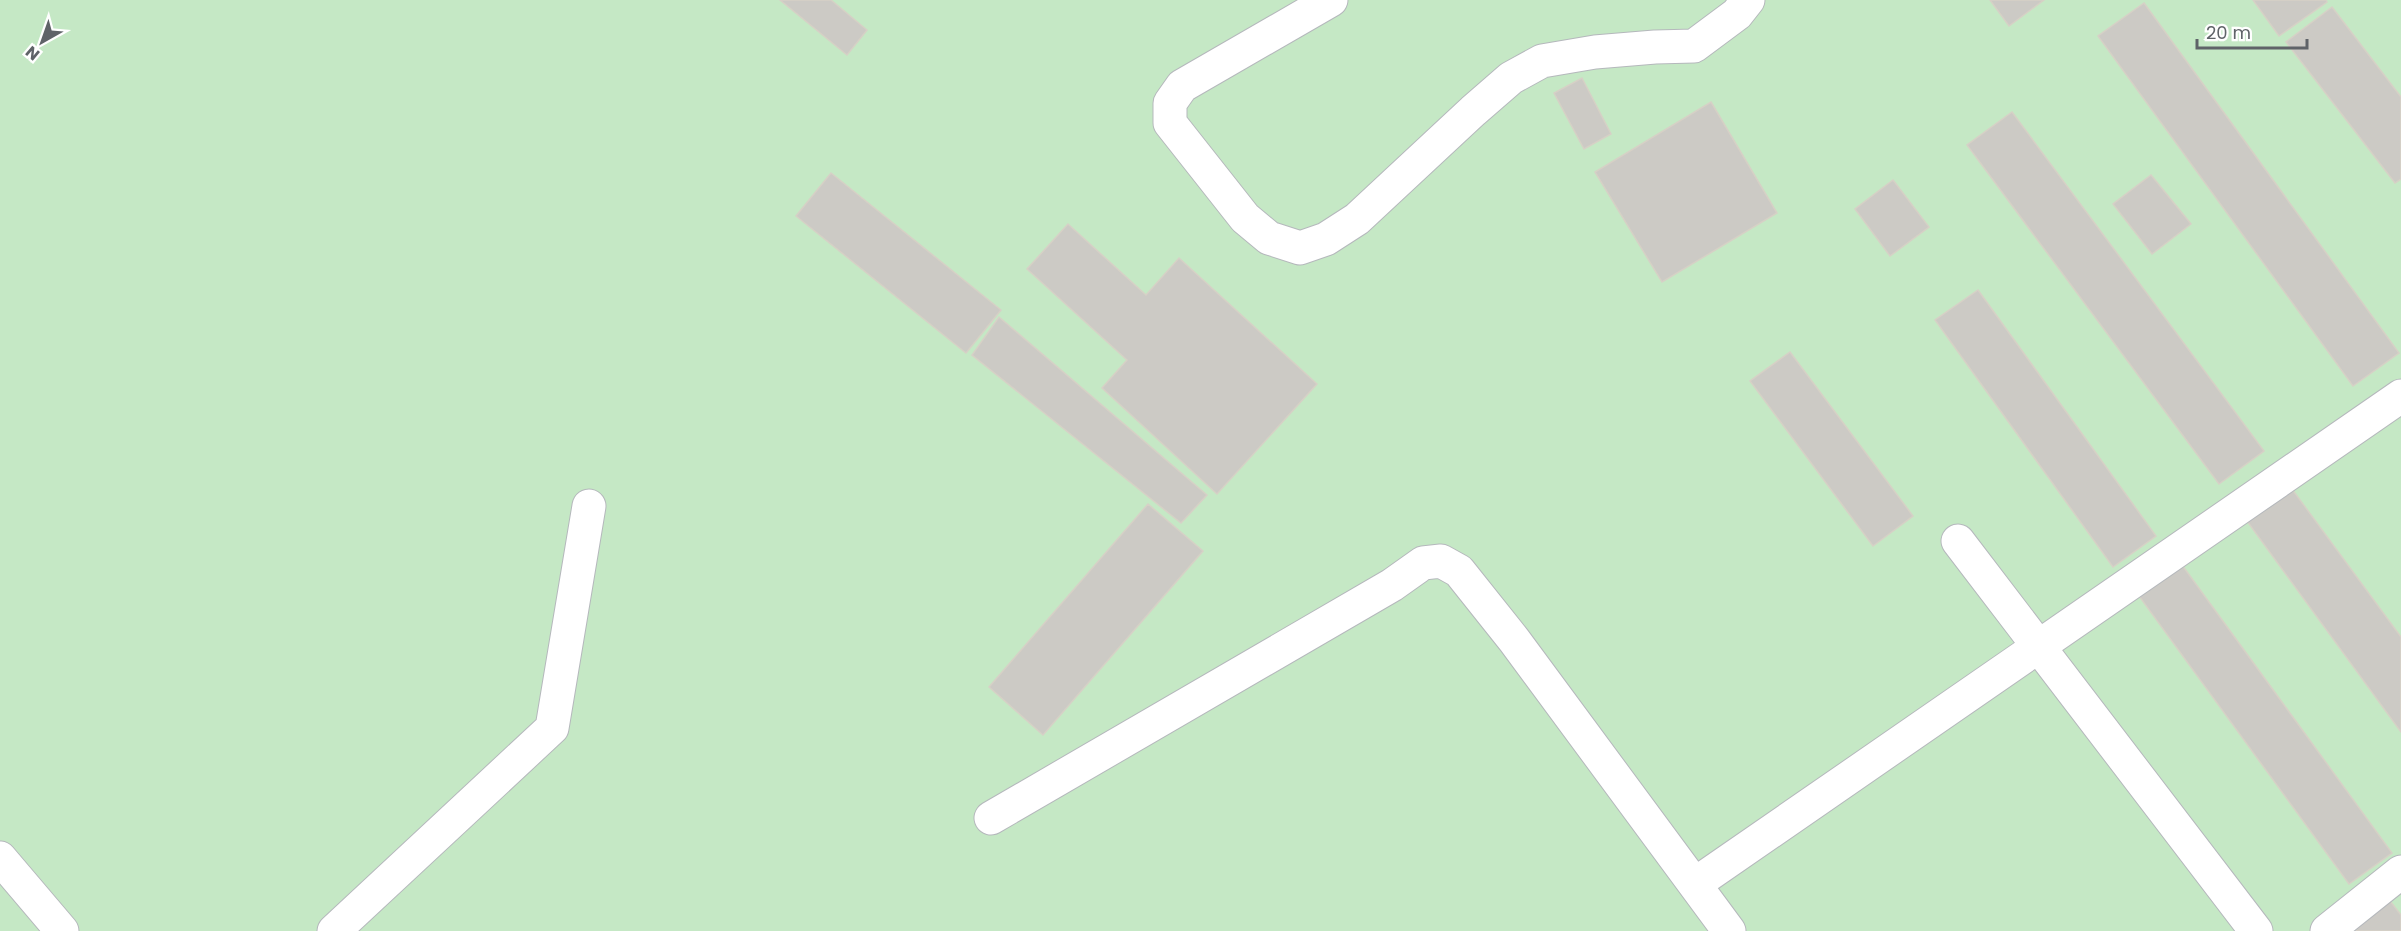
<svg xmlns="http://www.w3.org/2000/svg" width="2401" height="931" viewBox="0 0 2401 931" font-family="Poppins,sans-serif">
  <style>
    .green { fill: #c5e8c5 }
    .building { fill: #cccac5; stroke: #d6d1c6; stroke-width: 1.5 }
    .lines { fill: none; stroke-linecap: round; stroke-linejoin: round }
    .minor-casing { stroke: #b5b8bc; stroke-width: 35 }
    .minor { stroke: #fff; stroke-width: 33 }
  </style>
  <rect width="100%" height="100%" fill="#f1efe8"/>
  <rect class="green" x="0" y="0" width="2401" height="931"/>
  <g class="building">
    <path d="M780,0h51l36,30 -20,25z"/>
    <path d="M1990,0h54l-35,26z"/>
    <path d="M2253,0h73l1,2 -48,34z"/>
    <path d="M2144,3l255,350 -46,33 -255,-350z"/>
    <path d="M2332,7l69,90v82l-6,4 -109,-141z"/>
    <path d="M1582,78l29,56 -27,15 -30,-56z"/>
    <path d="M1711,102l66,111 -115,69 -67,-110z"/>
    <path d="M2012,112l252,339 -45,33 -252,-339z"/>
    <path d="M831,173l170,137 -35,43 -170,-137z"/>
    <path d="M2151,175l40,49 -39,30 -39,-50z"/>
    <path d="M1893,180l36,47 -39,29 -35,-47z"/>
    <path d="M1068,224l78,71 33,-37 138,126 -100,110 -115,-106 25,-28 -100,-91z"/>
    <path d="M1978,290l178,246 -43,31 -178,-247z"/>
    <path d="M999,317l208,178 -26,28 -209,-168z"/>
    <path d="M1790,352l123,164 -40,30 -123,-165z"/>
    <path d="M2289,485l112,152v95l-157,-215z"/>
    <path d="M1148,504l55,47 -160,184 -54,-48z"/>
    <path d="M2182,565l210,288 -43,31 -210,-288z"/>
    <path d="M2383,892l18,23v16h-70z"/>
  </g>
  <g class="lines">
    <defs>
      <g id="minor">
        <path d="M1331,0l-149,86 -12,17v20l75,95 24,20 31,10 26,-9 31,-20 116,-108 38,-33 31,-17 53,-9 60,-5 39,-1 43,-32 11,-14"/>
        <path d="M1958,541l298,390"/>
        <path d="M991,818l401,-233 31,-22 18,-2 18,10 55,69 215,291"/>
        <path d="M0,858l62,73"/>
        <path d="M1695,884l706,-488"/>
        <path d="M334,931l218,-203 37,-222"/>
        <path d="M2327,931l74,-59"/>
      </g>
    </defs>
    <use href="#minor" class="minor-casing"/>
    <use href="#minor" class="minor"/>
  </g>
  <g transform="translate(42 42) rotate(220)" stroke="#ffffff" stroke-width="4.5" paint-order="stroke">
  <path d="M0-4.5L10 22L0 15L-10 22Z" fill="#5f6368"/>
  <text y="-9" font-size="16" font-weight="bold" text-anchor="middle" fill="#5f6368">N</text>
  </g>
  <path d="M2197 39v9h110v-9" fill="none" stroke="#5f6368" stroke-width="3"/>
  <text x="2206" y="39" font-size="18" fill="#5f6368" stroke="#ffffff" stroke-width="4.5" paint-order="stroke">20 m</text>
</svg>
